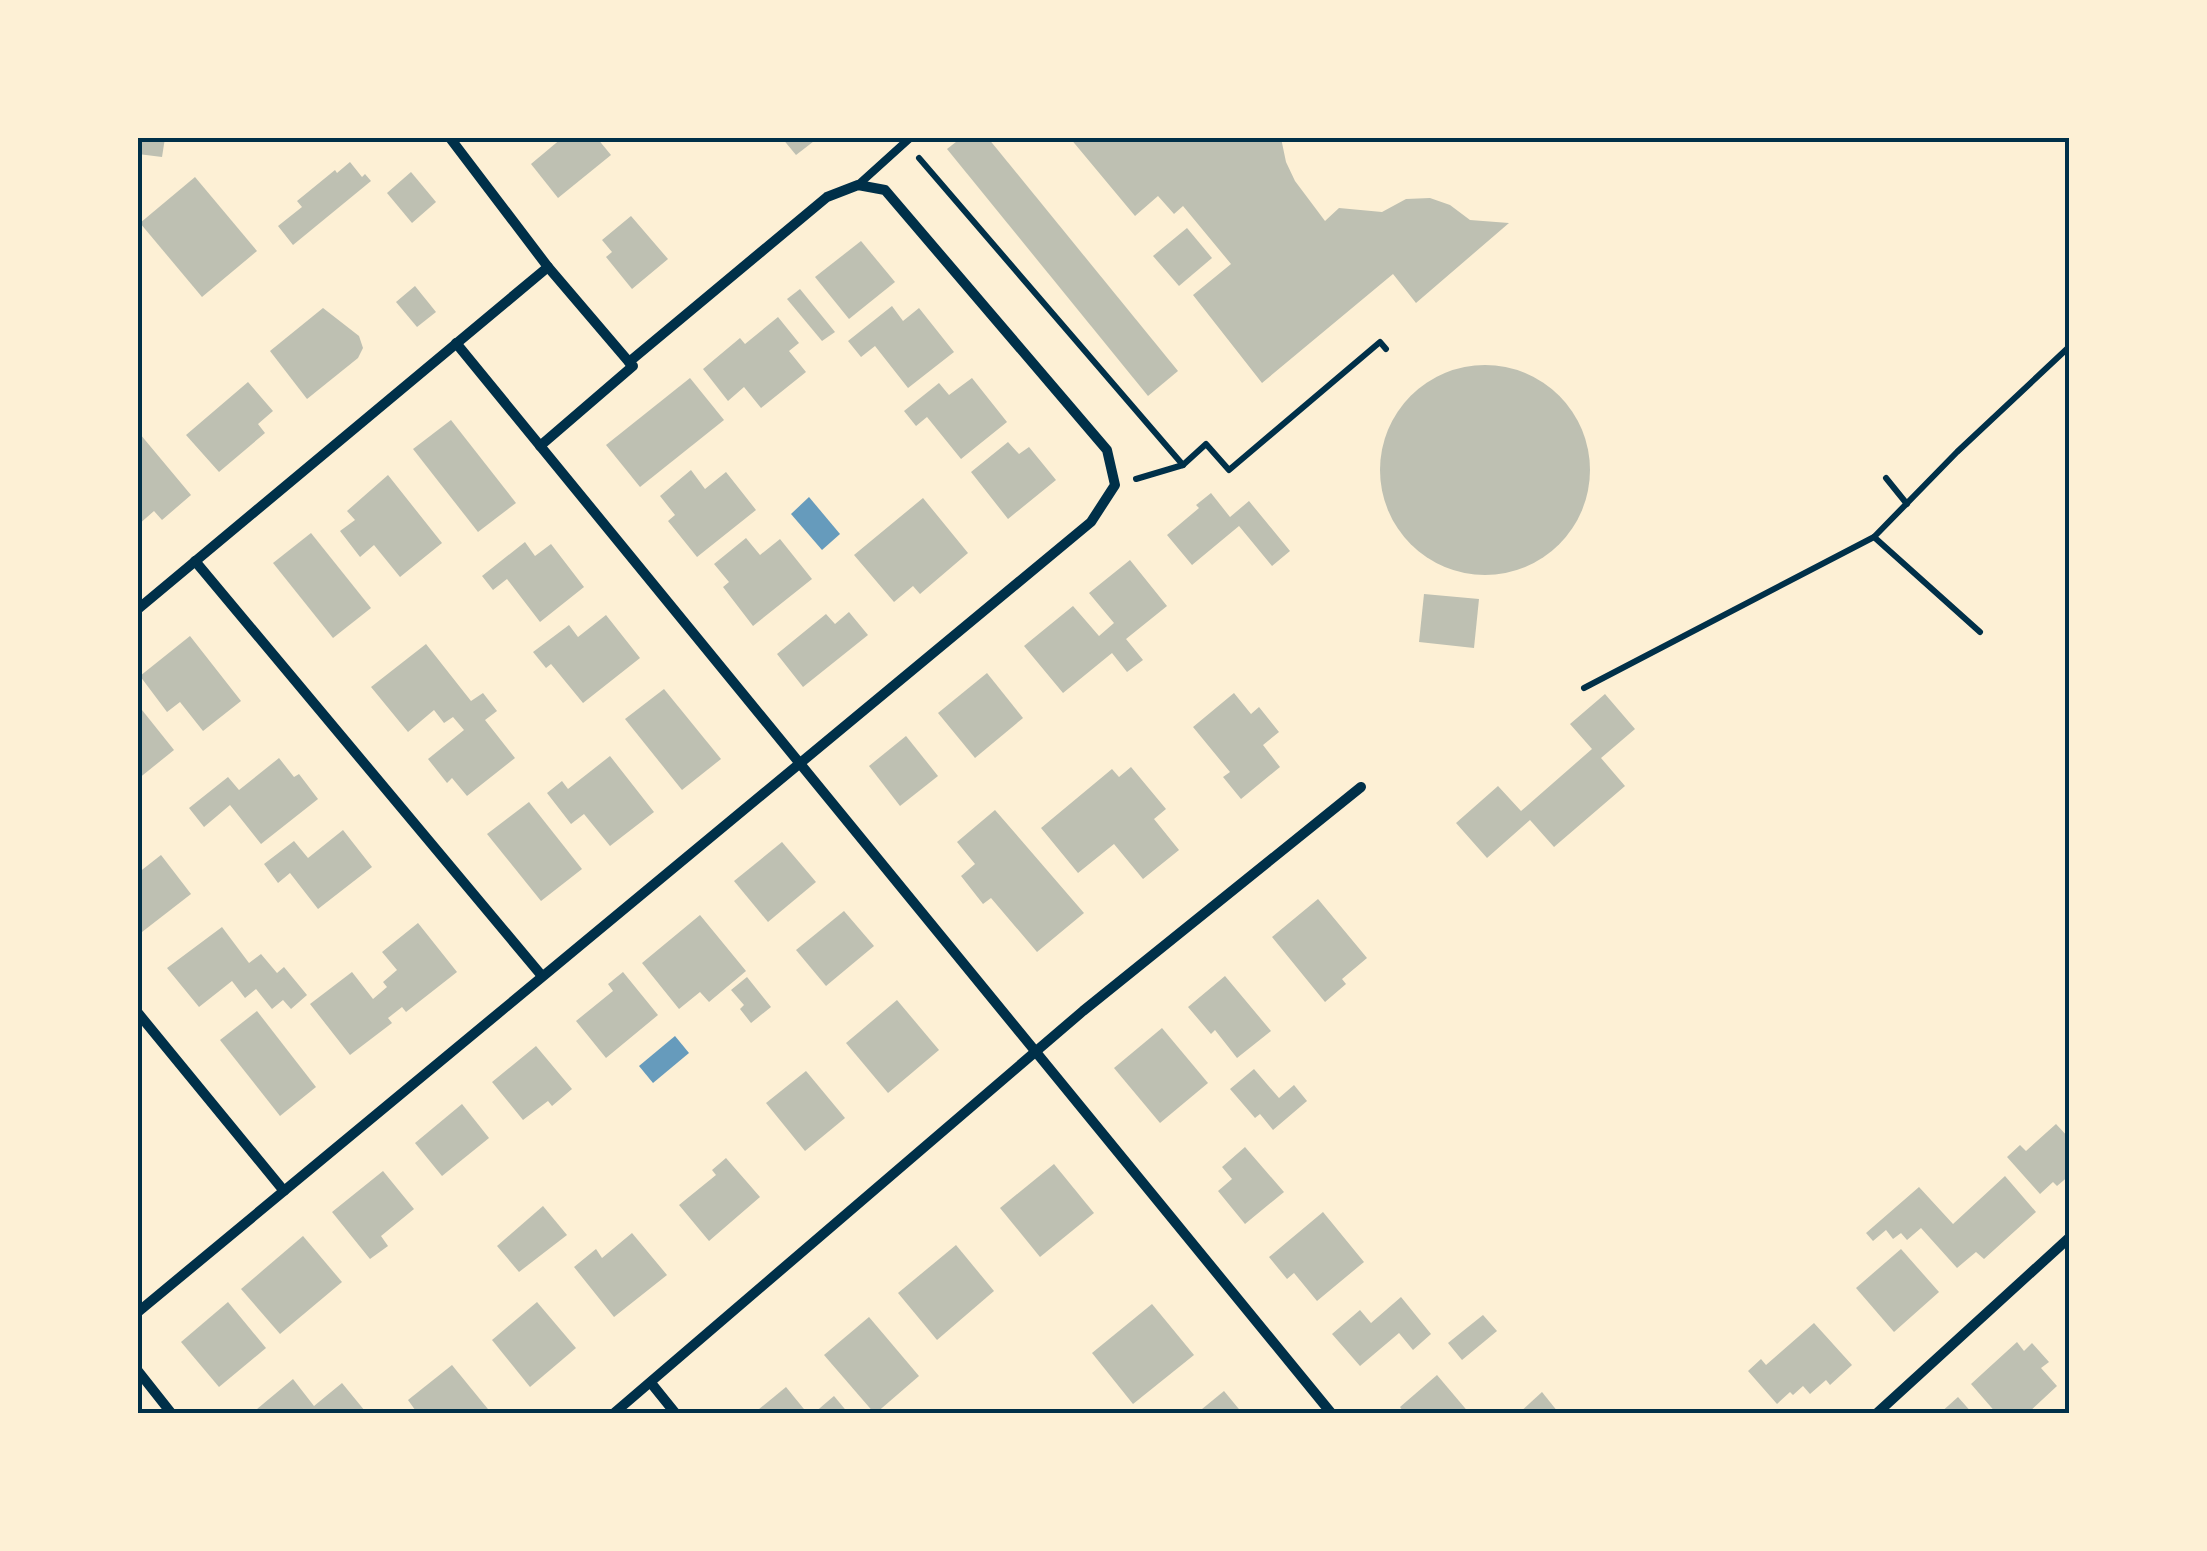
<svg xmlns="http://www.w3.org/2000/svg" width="2207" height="1551" viewBox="0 0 2207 1551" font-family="Roboto,sans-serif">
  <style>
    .water { fill: #669bbc }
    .building { fill: #bec0b2 }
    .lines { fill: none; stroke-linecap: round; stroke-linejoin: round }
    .path { stroke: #003049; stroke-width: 6 }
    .service { stroke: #003049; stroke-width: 8 }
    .minor { stroke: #003049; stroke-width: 10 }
    .neatline { fill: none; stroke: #003049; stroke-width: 4 }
  </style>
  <rect width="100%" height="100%" fill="#fdf0d5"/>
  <g class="water">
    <path d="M809,497l31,37 -18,16 -31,-36z"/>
    <path d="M675,1036l14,17 -36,30 -14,-17z"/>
  </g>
  <g class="building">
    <path d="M138,138h27l-3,19 -24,-3z"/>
    <path d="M562,138h35l14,17 -53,43 -27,-34z"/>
    <path d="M782,138h36l-22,17z"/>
    <path d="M961,138h27l190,233 -30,25 -201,-247z"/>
    <path d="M1070,138h211l5,24 9,19 30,40 14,-13 43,4 24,-13 24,-1 20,7 20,15 39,3 -93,80 -23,-29 -131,109 -69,-88 38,-31 -48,-58 -9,8 -16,-18 -23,20z"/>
    <path d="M350,162l12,15 3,-3 6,7 -78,64 -15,-19 24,-19 -5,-6 38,-31 2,3z"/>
    <path d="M411,172l25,30 -24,21 -25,-30z"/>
    <path d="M195,177l62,74 -55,46 -62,-74z"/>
    <path d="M631,216l37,43 -36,30 -26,-32 6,-5 -10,-12z"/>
    <path d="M1187,228l25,30 -33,28 -26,-30z"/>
    <path d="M861,241l34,41 -46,37 -34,-42z"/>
    <path d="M415,286l21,26 -19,15 -21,-25z"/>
    <path d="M800,289l35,43 -13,9 -35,-42z"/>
    <path d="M892,306l11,15 16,-13 35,44 -46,36 -33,-42 -14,11 -13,-16z"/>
    <path d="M323,308l36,28 4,12 -5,10 -51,41 -37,-48z"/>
    <path d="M778,317l21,26 -10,8 17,21 -45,36 -17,-21 -16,14 -25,-32 37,-31 5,6z"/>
    <circle cx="1485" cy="470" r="105"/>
    <path d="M690,378l34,42 -84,67 -34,-42z"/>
    <path d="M972,378l35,44 -46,37 -34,-42 -11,9 -12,-15 35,-28 10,12z"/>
    <path d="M248,382l25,29 -15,13 7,9 -46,39 -33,-37z"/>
    <path d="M451,420l65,83 -38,29 -65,-83z"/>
    <path d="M140,434l51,61 -29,25 -8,-9 -16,14z"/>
    <path d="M1008,442l11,12 10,-7 27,33 -48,39 -37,-47z"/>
    <path d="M691,470l14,19 21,-17 30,38 -59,47 -29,-36 7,-6 -15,-19z"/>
    <path d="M388,475l54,68 -42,34 -26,-32 -14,12 -20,-26 15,-11 -8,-9z"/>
    <path d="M1211,493l19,24 19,-16 41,50 -18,15 -33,-40 -47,39 -25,-30 32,-27 -3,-3z"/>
    <path d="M923,498l45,55 -48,41 -7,-8 -19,16 -40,-47z"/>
    <path d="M311,533l60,75 -38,30 -60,-75z"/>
    <path d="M746,538l14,17 20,-16 32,40 -59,47 -30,-39 6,-5 -15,-18z"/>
    <path d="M525,542l10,14 16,-12 33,43 -44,35 -33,-43 -14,11 -11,-14z"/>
    <path d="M1130,560l37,46 -41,33 17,21 -16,12 -15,-19 -49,40 -39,-47 49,-40 26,30 15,-13 -25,-30z"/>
    <path d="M1424,594l55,5 -5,49 -55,-6z"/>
    <path d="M849,612l19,23 -65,52 -26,-33 49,-40 9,10z"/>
    <path d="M606,615l34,43 -57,45 -32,-39 -5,4 -13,-16 36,-27 9,12z"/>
    <path d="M190,636l51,65 -38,30 -23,-29 -13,10 -27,-36z"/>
    <path d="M426,644l45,57 12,-8 14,18 -12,9 30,38 -48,38 -15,-18 -5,5 -19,-24 36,-29 -11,-13 -9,6 -10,-13 -26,22 -37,-45z"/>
    <path d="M987,673l36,45 -48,40 -37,-45z"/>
    <path d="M664,689l57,70 -39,31 -57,-71z"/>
    <path d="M1234,693l17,21 8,-7 20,25 -16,13 17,22 -39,32 -18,-22 7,-5 -37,-45z"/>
    <path d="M1605,694l30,35 -34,29 24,28 -71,61 -24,-27 -43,38 -31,-35 42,-37 23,25 71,-62 -22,-25z"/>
    <path d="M138,705l36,45 -36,29z"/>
    <path d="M906,736l32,40 -38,30 -31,-40z"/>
    <path d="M610,756l44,56 -44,34 -26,-32 -13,10 -24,-31 15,-12 6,8z"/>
    <path d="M279,758l15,19 5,-3 19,25 -57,45 -31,-39 -26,22 -15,-19 39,-31 11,13z"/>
    <path d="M1131,767l35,42 -12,10 25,31 -36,29 -29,-35 -36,29 -37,-45 71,-59 7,8z"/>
    <path d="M529,802l53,67 -41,32 -54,-67z"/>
    <path d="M995,810l89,103 -47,39 -46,-54 -8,6 -22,-28 14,-12 -18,-22z"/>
    <path d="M343,830l29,37 -54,42 -28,-36 -12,10 -14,-19 30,-23 14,17z"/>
    <path d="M782,842l34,40 -48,40 -34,-41z"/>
    <path d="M161,855l30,39 -49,38 -4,-7v-52z"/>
    <path d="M1318,899l49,59 -25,21 4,5 -21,18 -53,-65z"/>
    <path d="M844,911l30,35 -48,40 -30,-36z"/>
    <path d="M700,915l46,56 -37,31 -9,-10 -21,17 -37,-46z"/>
    <path d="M418,923l39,49 -51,40 -4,-5 -14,11 4,5 -42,32 -40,-51 42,-32 21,27 14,-12 -4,-5 14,-12 -15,-18z"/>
    <path d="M222,927l27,36 12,-9 16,19 7,-6 23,28 -16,14 -8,-9 -11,9 -16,-20 -11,9 -13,-17 -33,26 -32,-39z"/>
    <path d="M623,972l35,43 -52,43 -30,-37 37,-30 -5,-7z"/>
    <path d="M1225,976l46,55 -34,27 -22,-28 -4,4 -23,-27z"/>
    <path d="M747,977l24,30 -20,16 -11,-14 4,-4 -13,-15z"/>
    <path d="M897,1000l42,50 -51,43 -42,-50z"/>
    <path d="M257,1011l59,76 -36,29 -60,-76z"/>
    <path d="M1162,1028l46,55 -48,40 -46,-55z"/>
    <path d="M536,1046l36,43 -20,17 -4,-5 -25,19 -31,-38z"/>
    <path d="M1254,1069l25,29 15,-13 13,16 -34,29 -13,-16 -5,4 -25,-29z"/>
    <path d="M806,1071l39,47 -40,33 -39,-48z"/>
    <path d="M462,1104l27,34 -47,38 -27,-33z"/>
    <path d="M2056,1124l14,15v36l-13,11 -4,-4 -13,12 -33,-37 13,-12 6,6z"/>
    <path d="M1245,1147l39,45 -39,32 -27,-33 14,-12 -10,-12z"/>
    <path d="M726,1158l34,39 -51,44 -30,-36 37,-30 -4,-5z"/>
    <path d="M1054,1164l40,49 -54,44 -40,-49z"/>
    <path d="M383,1171l31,38 -33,27 7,10 -18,13 -38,-47z"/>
    <path d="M2005,1176l31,36 -52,47 -8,-7 -19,16 -36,-40 -14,12 -6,-7 -8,6 -7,-9 -13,11 -7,-8 53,-46 34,37z"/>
    <path d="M543,1206l24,29 -48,37 -22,-26z"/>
    <path d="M1323,1212l41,50 -47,39 -23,-28 -7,6 -18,-22z"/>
    <path d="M632,1233l35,42 -53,42 -40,-50 22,-18 6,9z"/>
    <path d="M303,1236l39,46 -62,52 -39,-45z"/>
    <path d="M956,1245l38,46 -57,49 -39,-47z"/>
    <path d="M1901,1249l38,43 -45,40 -38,-44z"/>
    <path d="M1401,1297l30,37 -18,16 -14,-17 -39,33 -28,-32 28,-24 11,13z"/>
    <path d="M228,1302l38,46 -47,39 -38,-45z"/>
    <path d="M537,1302l39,46 -46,39 -38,-47z"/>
    <path d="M1152,1304l42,51 -61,49 -41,-51z"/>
    <path d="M1483,1315l14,16 -35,29 -14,-17z"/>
    <path d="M869,1317l50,59 -44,38 -51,-59z"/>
    <path d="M1814,1323l38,42 -22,20 -4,-5 -16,14 -7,-8 -10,9 -3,-3 -13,12 -29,-33 13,-12 5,6z"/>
    <path d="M2017,1342l7,9 8,-8 17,19 -8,6 16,18 -30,28h-30l-26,-30z"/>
    <path d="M452,1365l40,49h-74l-10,-14z"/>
    <path d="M1437,1375l33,39h-65l-5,-7z"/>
    <path d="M293,1379l21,27 28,-23 23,28 -114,3z"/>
    <path d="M786,1387l22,27h-55z"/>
    <path d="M1224,1391l19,23h-47z"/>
    <path d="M1542,1392l16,20 -40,2z"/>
    <path d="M834,1396l15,18h-36z"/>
    <path d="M1958,1397l15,17h-34z"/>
  </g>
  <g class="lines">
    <g class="path">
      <path d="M919,158l264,307 23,-21 23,26 151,-128 6,7"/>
      <path d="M1886,478l21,26"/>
      <path d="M1136,479l47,-14"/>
      <path d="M1874,537l106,95"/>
      <path d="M1584,688l290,-151 83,-85 113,-106"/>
    </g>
    <path class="service" d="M858,185l52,-47"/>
    <g class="minor">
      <path d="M450,138l98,129 81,95"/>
      <path d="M456,343l876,1071"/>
      <path d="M195,561l347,415"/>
      <path d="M138,609l410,-342"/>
      <path d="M138,1013l146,178"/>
      <path d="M138,1312l953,-790 24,-37 -8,-35 -222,-260 -27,-5 -31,12 -198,165 4,4 -93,80"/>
      <path d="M138,1371l34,43"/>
      <path d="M651,1383l25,31"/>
      <path d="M613,1414l470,-403 278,-224"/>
      <path d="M1876,1414l194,-177"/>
    </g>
  </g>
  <rect width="2207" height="1551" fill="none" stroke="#fdf0d5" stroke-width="280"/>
  <rect x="140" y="140" width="1927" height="1271" class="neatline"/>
</svg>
